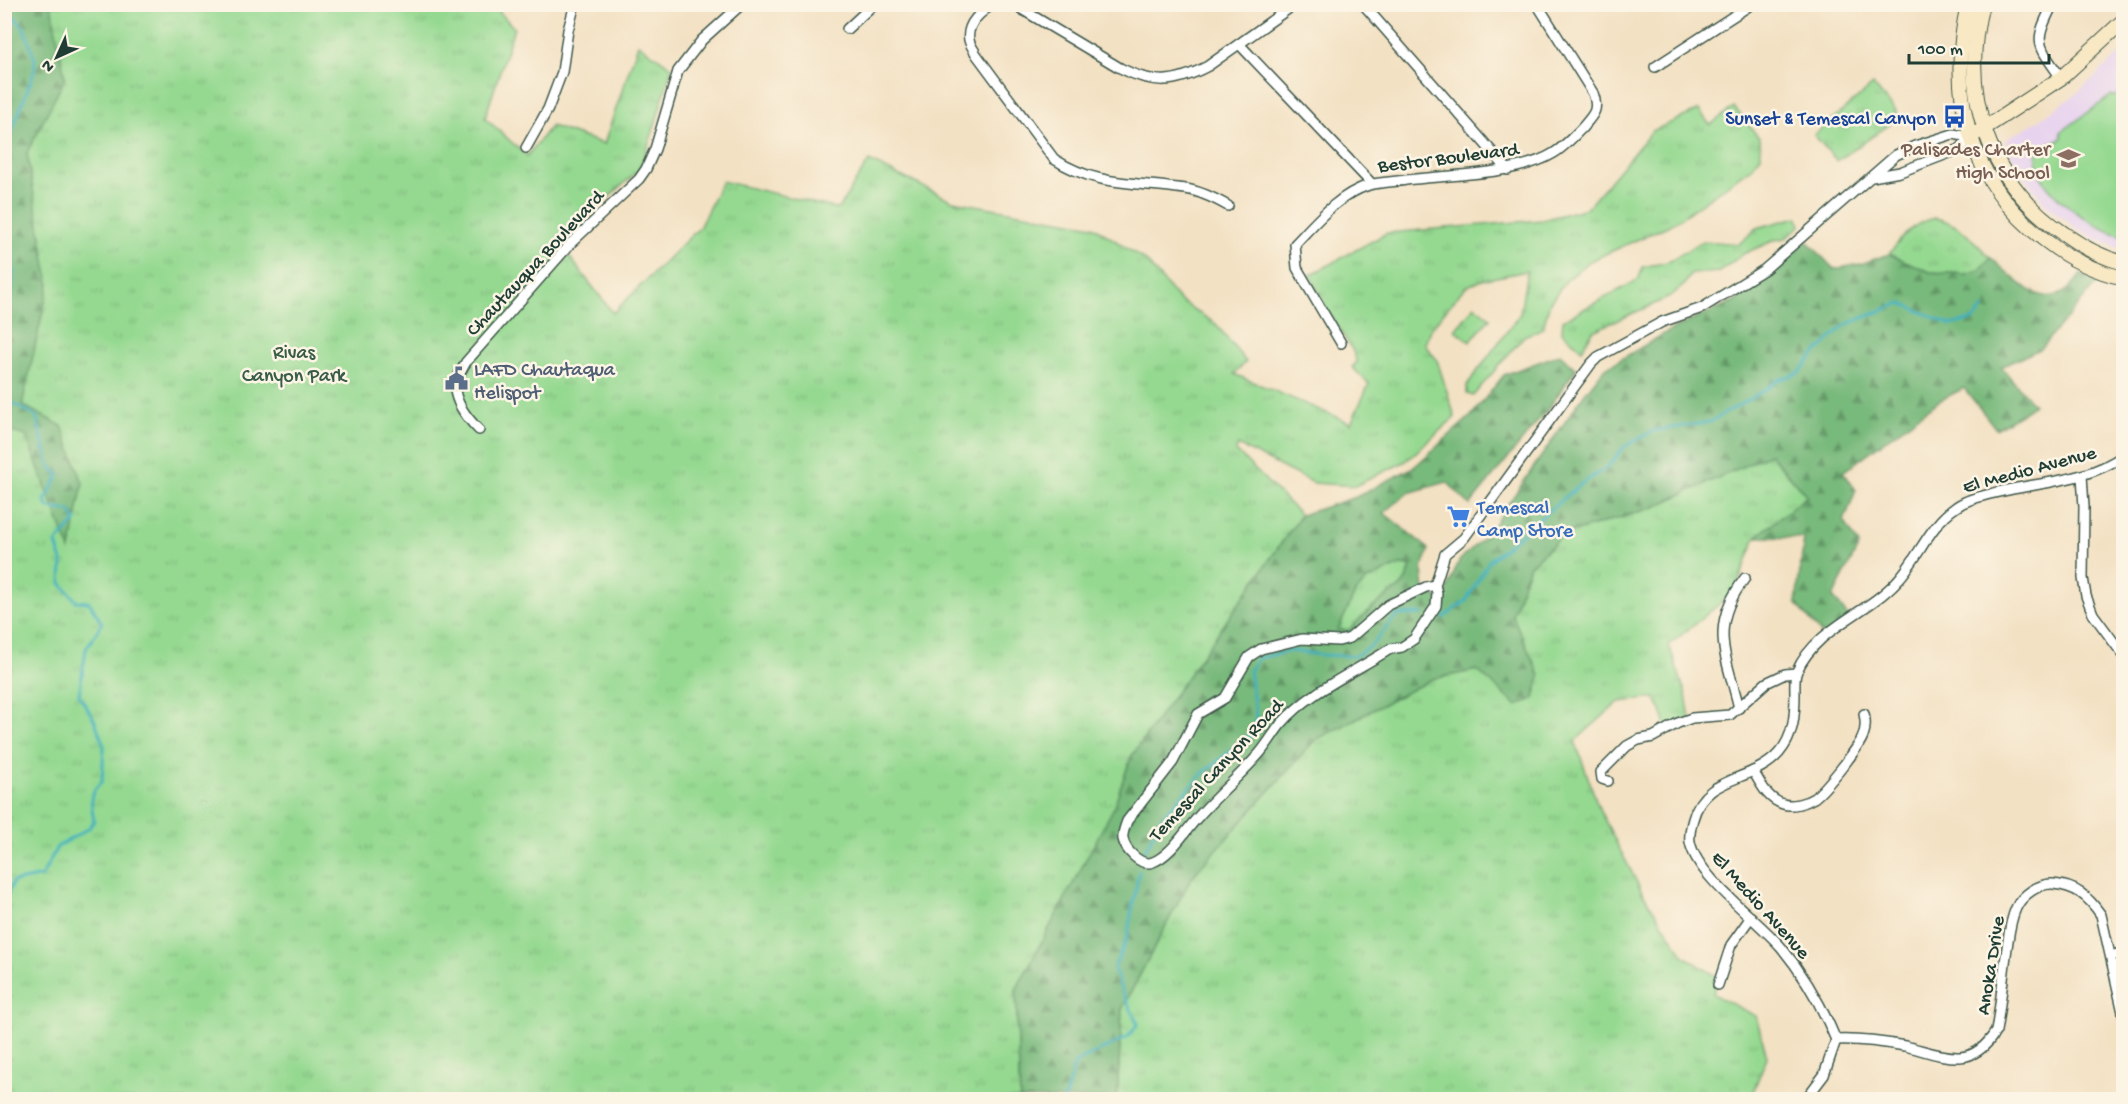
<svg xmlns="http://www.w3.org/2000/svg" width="2128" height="1104" viewBox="0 0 2128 1104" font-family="'Gochi Hand',sans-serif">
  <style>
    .built { fill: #e7d2ef }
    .grass { fill: url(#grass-tufts); stroke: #5a8b62; stroke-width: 1.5 }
    .forest { fill: url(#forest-firs); stroke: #4c7b58; stroke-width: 1.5; fill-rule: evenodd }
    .pitch { fill: #95d991; stroke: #5a8b62; stroke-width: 1.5 }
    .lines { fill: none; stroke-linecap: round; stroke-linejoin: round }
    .stream { stroke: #43b2be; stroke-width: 3 }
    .minor-casing { stroke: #3f5649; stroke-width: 12 }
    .secondary-casing { stroke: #3f5649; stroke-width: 16 }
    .minor { stroke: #fff; stroke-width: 9 }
    .secondary { stroke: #f8e8c3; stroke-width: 14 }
    .labels { text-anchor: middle; stroke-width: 5; stroke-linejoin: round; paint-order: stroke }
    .transit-label { font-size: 20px; fill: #164399; stroke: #fcf5e5; text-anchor: end }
    .education-label { font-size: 20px; fill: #785e54; stroke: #fcf5e5; text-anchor: end }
    .street-label { font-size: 20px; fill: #1f3d34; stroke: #fcf5e5 }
    .park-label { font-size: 20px; fill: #375c47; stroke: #fcf5e5 }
    .service-label { font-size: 20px; fill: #4e5e75; stroke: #fcf5e5; text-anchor: start }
    .shop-label { font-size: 20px; fill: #366cbe; stroke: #fcf5e5; text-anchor: start }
  </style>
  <defs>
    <pattern id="grass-tufts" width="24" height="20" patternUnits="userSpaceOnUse" patternTransform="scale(1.5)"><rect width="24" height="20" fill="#95d991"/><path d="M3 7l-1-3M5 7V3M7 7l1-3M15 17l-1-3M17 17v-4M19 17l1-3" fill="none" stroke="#80bb7e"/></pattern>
    <pattern id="forest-firs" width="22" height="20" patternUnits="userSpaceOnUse" patternTransform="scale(1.5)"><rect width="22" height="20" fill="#78b97b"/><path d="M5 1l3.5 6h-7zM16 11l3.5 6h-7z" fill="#629866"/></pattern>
  </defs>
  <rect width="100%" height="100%" fill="#fcf5e5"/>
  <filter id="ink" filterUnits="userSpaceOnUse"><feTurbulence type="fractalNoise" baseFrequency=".0167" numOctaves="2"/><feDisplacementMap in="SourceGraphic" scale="12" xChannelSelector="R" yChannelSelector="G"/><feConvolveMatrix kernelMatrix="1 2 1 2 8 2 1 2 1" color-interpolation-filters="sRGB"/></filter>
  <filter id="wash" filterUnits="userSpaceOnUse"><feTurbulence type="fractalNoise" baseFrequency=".008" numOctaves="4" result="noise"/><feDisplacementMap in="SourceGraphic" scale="24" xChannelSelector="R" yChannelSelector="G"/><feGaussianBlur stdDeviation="1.35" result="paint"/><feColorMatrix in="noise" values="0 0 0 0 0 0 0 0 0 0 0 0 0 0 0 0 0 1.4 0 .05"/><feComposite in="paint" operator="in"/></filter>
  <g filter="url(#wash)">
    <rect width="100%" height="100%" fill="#f3e1c3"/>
    <path class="built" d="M2123,51v199l-9,-3 -33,-15 -34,-26 -28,-34 -13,-26v-5l3,-4 27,-15 40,-28z"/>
    <g class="grass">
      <path d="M5,5h488l21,23 -29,90 42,38 24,-30 53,18 34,-100 34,23 -19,65 -14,38 -31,28 -18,8 -29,40 52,67 86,-85 23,-47 116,28 31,-48 84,40 140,25 52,34 34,40 37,24 30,38 -12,12 117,49 18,-39 -17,-17 5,-5 -6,-15 -23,-35 -18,-37 77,-42 155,-13 45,-12 65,-77 47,-21 11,15 24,-18 26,32 1,17 -10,12 -79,56 -82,37 -24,20 -16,21 -7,26 -19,8 -51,60 -6,-2v-9l53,-71 7,-43 -45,9 -17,7 -34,41 -6,16 12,16 18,57 -49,44 -51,25 -42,-3 -75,-38 -2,6 65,64 -170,242 -18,53 -97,180 4,109 -1015,1z"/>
      <path d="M1873,85l23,26v9l-59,41 -23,-26z"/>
      <path d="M1797,217l4,8 -15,13 -11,2 -32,14 -24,18 -28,2 -8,12 -15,12 -75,33 -11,18 -20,-17 1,-12 75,-40 5,-13 25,-5 35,-21 36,3 18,-16z"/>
      <path d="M1935,218c24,4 39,24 56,40l-11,12 -14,4 -36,-2 -41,-18c16,-19 21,-30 46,-36z"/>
      <path d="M1475,306l15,12 -20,24 -15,-12z"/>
      <path d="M1770,453l37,43 -51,41 -21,54 -66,54 17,50 4,23 -23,9 -11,-29 -37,4 -44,39 25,70 42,81 42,64 34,21 -5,17 43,22 11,41 -17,42 -633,1 5,-91 69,-131 124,-138 117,-61 46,-9 39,35 23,-29 -28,-61 18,-50 33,-30 89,-27z"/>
      <path d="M1400,565l11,1c-7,27 -17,23 -34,38 -10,8 -19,17 -28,26h-11l17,-37 12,-13z"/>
    </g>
    <g class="forest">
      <path d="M4,5h47l14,73 -38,75 22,131 -27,121 40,21 21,57 -13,67 -44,-114 -21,-6z"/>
      <path d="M1807,241l27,28 27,-5 28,-10 41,18 36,2 14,-4 11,-12c28,24 60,64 90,16l17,8 -58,67 -39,18 33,38 -38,24 -32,-41 -27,14 -94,70 13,18 -12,31 15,24 -26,52 17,22 -26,18 -28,-34 8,-65 -48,-1 51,-41 -37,-42 -118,54 -89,27 -33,30 -18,50 28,61 -6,23 -17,7 -40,-36 -45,9 -117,61 -124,138 -69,131 -5,90h-97l-4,-109 97,-181 18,-52 170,-242 55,-18 58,-30 57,-51 33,-41 56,-21 16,15 -29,41 -77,95 -23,-23 -39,11 -24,20 45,36 -7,20 2,22 19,9 16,-39 29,-28 97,-140 19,-24 65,-38 67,-31zM1400,565l11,1c-6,26 -18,23 -34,38 -10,8 -19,17 -28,26h-11l17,-37 12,-13z"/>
    </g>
    <path class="pitch" d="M2123,90v146c-27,-6 -79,-41 -86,-70 -1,-5 0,-10 0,-15l25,-14 -1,-5 51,-37 2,2z"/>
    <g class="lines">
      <g class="stream">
        <path d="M4,5l20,23 11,32 -1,12 -30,80"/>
        <path d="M4,211c8,34 16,73 0,105"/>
        <path d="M4,391l10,13 22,12 13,49 10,10 -14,26 4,7 21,3 6,10 -20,22 6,18 -1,22 15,18 13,1 13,21 -16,26 -7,46 15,24 10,27 -2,35c-15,14 -11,21 -8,40l-5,7 -32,19 -15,29 -29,6 -9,19"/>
        <path d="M1444,617l22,-16 23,-40 92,-77 27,-17 16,-20 29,-16 57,-9 58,-34 10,-8 22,-8 10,-13 35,-34 56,-22 50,22 24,-6 8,-11"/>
        <path d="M1145,850l17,-33 42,-45 48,-38 4,-18 -7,-45 9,-13 33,-7 31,4 33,1 16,-10 26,-31 25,-1"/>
        <path d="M1064,1100l11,-37 53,-26 10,-13 -16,-32 -8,-24 13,-30 12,-67"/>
      </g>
    </g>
  </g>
  <g filter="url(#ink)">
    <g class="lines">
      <defs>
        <g id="minor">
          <path d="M994,4c-13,7 -28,20 -25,36 1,5 5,10 7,14l78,105c45,29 81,22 131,30 15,2 29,9 43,17"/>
          <path d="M1013,4l107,64c34,17 54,16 88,-2l87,-62"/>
          <path d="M1363,4l145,166"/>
          <path d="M2053,4c-20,40 -16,39 8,74"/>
          <path d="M847,29l27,-25"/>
          <path d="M1239,44l133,140"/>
          <path d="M1655,67l97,-63"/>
          <path d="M526,148l22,-39 14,-37 6,-42 7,-26"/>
          <path d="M1341,343l-44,-75 -2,-24c22,-23 43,-49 74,-59 12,-3 25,-3 37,-5 41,-5 113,-5 148,-27 10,-6 18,-15 27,-24 11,-13 19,-18 12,-36l-56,-89"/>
          <path d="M479,430c-10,-10 -23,-26 -24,-41 0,-10 7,-19 11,-27l105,-119 68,-64 7,-10 9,-20 23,-78 24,-31 40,-36"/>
          <path d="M2082,475l2,32 -1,71 3,18 7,18 31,42"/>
          <path d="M1435,585l2,8 -1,13 -22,33 -12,8 -12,2c-37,24 -80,42 -109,75 -8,10 -14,21 -22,30 -19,22 -42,41 -61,63 -13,14 -27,38 -45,45 -12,5 -28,-12 -30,-23 -1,-6 2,-12 4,-18l46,-59 25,-48 27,-16 24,-41 12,-8 41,-10 37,2 11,-3 38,-33 38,-18z"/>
          <path d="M1435,585l10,-31 19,-16 127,-174 7,-7 64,-35 40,-14 63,-39 131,-114 19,-9 38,-12 17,3 -10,12 -60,23 -28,5"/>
          <path d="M1739,708c-13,-54 -31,-81 6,-130"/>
          <path d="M1753,771c8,13 14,28 30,33 9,3 23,-1 31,-6 11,-8 44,-49 49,-62 3,-8 3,-14 1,-22"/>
          <path d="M1608,781l-6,-2 -1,-7 26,-26 11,-6 15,-3 25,-14 14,-5 38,-3 36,-32 19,-9 11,-1"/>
          <path d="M2111,956l13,-4"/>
          <path d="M1718,985l13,-40 20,-28"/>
          <path d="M1836,1040c24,-1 46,2 69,6 18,4 37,12 55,11 16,-1 28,-13 36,-26 5,-28 7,-55 11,-83 2,-14 3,-27 9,-40 6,-13 23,-25 37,-24 23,2 35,12 48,31l23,102"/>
          <path d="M1805,1100l19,-25 12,-35c-14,-34 -31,-64 -55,-93 -24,-28 -84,-70 -91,-105 -1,-7 1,-16 3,-23 12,-45 60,-36 86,-66 15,-17 16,-38 16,-60 0,-7 -1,-16 2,-22 19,-43 70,-57 100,-90 22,-23 32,-56 59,-74 10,-7 22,-10 34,-13 44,-12 96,-11 134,-39"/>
        </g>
        <g id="secondary">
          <path d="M1968,4c-21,92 1,178 78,237 22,17 50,31 78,37"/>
          <path d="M1982,4c-23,89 6,180 84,231 17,12 37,23 58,28"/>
          <path d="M1977,133l84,-55 63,-58"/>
        </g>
      </defs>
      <use href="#minor" class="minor-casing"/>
      <use href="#secondary" class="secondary-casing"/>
      <use href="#minor" class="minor"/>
      <use href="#secondary" class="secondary"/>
    </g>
  </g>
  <defs>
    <symbol id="bus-bare" viewBox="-9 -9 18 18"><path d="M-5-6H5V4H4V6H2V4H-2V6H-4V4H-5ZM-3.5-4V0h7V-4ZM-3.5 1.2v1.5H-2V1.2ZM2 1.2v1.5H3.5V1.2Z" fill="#1a4fb4" stroke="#fcf5e5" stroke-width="2.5" paint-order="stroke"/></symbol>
    <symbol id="school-bare" viewBox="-9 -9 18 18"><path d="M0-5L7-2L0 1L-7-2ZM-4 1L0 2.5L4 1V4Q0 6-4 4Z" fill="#8d6e63" stroke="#fcf5e5" stroke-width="2.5" paint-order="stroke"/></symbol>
    <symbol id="civic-bare" viewBox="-9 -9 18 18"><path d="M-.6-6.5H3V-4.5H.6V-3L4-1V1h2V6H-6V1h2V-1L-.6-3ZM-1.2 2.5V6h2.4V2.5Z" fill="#5c6f8a" stroke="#fcf5e5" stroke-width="2.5" paint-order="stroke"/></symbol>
    <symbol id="supermarket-bare" viewBox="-9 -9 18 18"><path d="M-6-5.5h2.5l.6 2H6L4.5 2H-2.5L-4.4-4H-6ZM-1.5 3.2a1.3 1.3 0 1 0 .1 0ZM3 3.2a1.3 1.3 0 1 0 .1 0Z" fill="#3f7fe0" stroke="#fcf5e5" stroke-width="2.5" paint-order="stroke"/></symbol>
  </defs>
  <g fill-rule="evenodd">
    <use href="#bus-bare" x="1938" y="100" width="33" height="33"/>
    <use href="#school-bare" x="2052" y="142" width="33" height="33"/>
    <use href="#civic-bare" x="440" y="362" width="33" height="33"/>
    <use href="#supermarket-bare" x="1442" y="500" width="33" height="33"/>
  </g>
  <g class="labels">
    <g class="transit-label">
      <text x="1936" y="124">Sunset &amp; Temescal Canyon</text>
    </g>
    <g class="education-label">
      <text x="2050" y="155">Palisades Charter<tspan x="2050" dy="23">High School</tspan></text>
    </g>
    <g class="street-label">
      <text transform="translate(1448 156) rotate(-7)" y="7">Bestor Boulevard</text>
      <text transform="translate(534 262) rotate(-47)" y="7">Chautauqua Boulevard</text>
      <text transform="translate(2029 468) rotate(-15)" y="7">El Medio Avenue</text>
      <text transform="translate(1215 769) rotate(-47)" y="7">Temescal Canyon Road</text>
      <text transform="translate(1762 904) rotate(48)" y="7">El Medio Avenue</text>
      <text transform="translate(1989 965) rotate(-81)" y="7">Anoka Drive</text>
    </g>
    <g class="park-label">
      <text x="294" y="358">Rivas<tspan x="294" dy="23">Canyon Park</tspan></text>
    </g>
    <g class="service-label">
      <text x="474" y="375">LAFD Chautaqua<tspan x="474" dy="23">Helispot</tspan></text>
    </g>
    <g class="shop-label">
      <text x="1477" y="513">Temescal<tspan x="1477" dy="23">Camp Store</tspan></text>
    </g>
  </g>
  <rect width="2128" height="1104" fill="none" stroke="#fcf5e5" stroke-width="24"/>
  <g transform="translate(57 57) rotate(225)" stroke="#fcf5e5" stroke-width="4.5" paint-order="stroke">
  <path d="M0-4.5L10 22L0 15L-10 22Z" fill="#1f3d34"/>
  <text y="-9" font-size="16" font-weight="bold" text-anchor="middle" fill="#1f3d34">N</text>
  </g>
  <path d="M1909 54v9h140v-9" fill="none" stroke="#1f3d34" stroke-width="3"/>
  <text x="1918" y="54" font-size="18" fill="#1f3d34" stroke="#fcf5e5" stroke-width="4.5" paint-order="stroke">100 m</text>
</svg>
